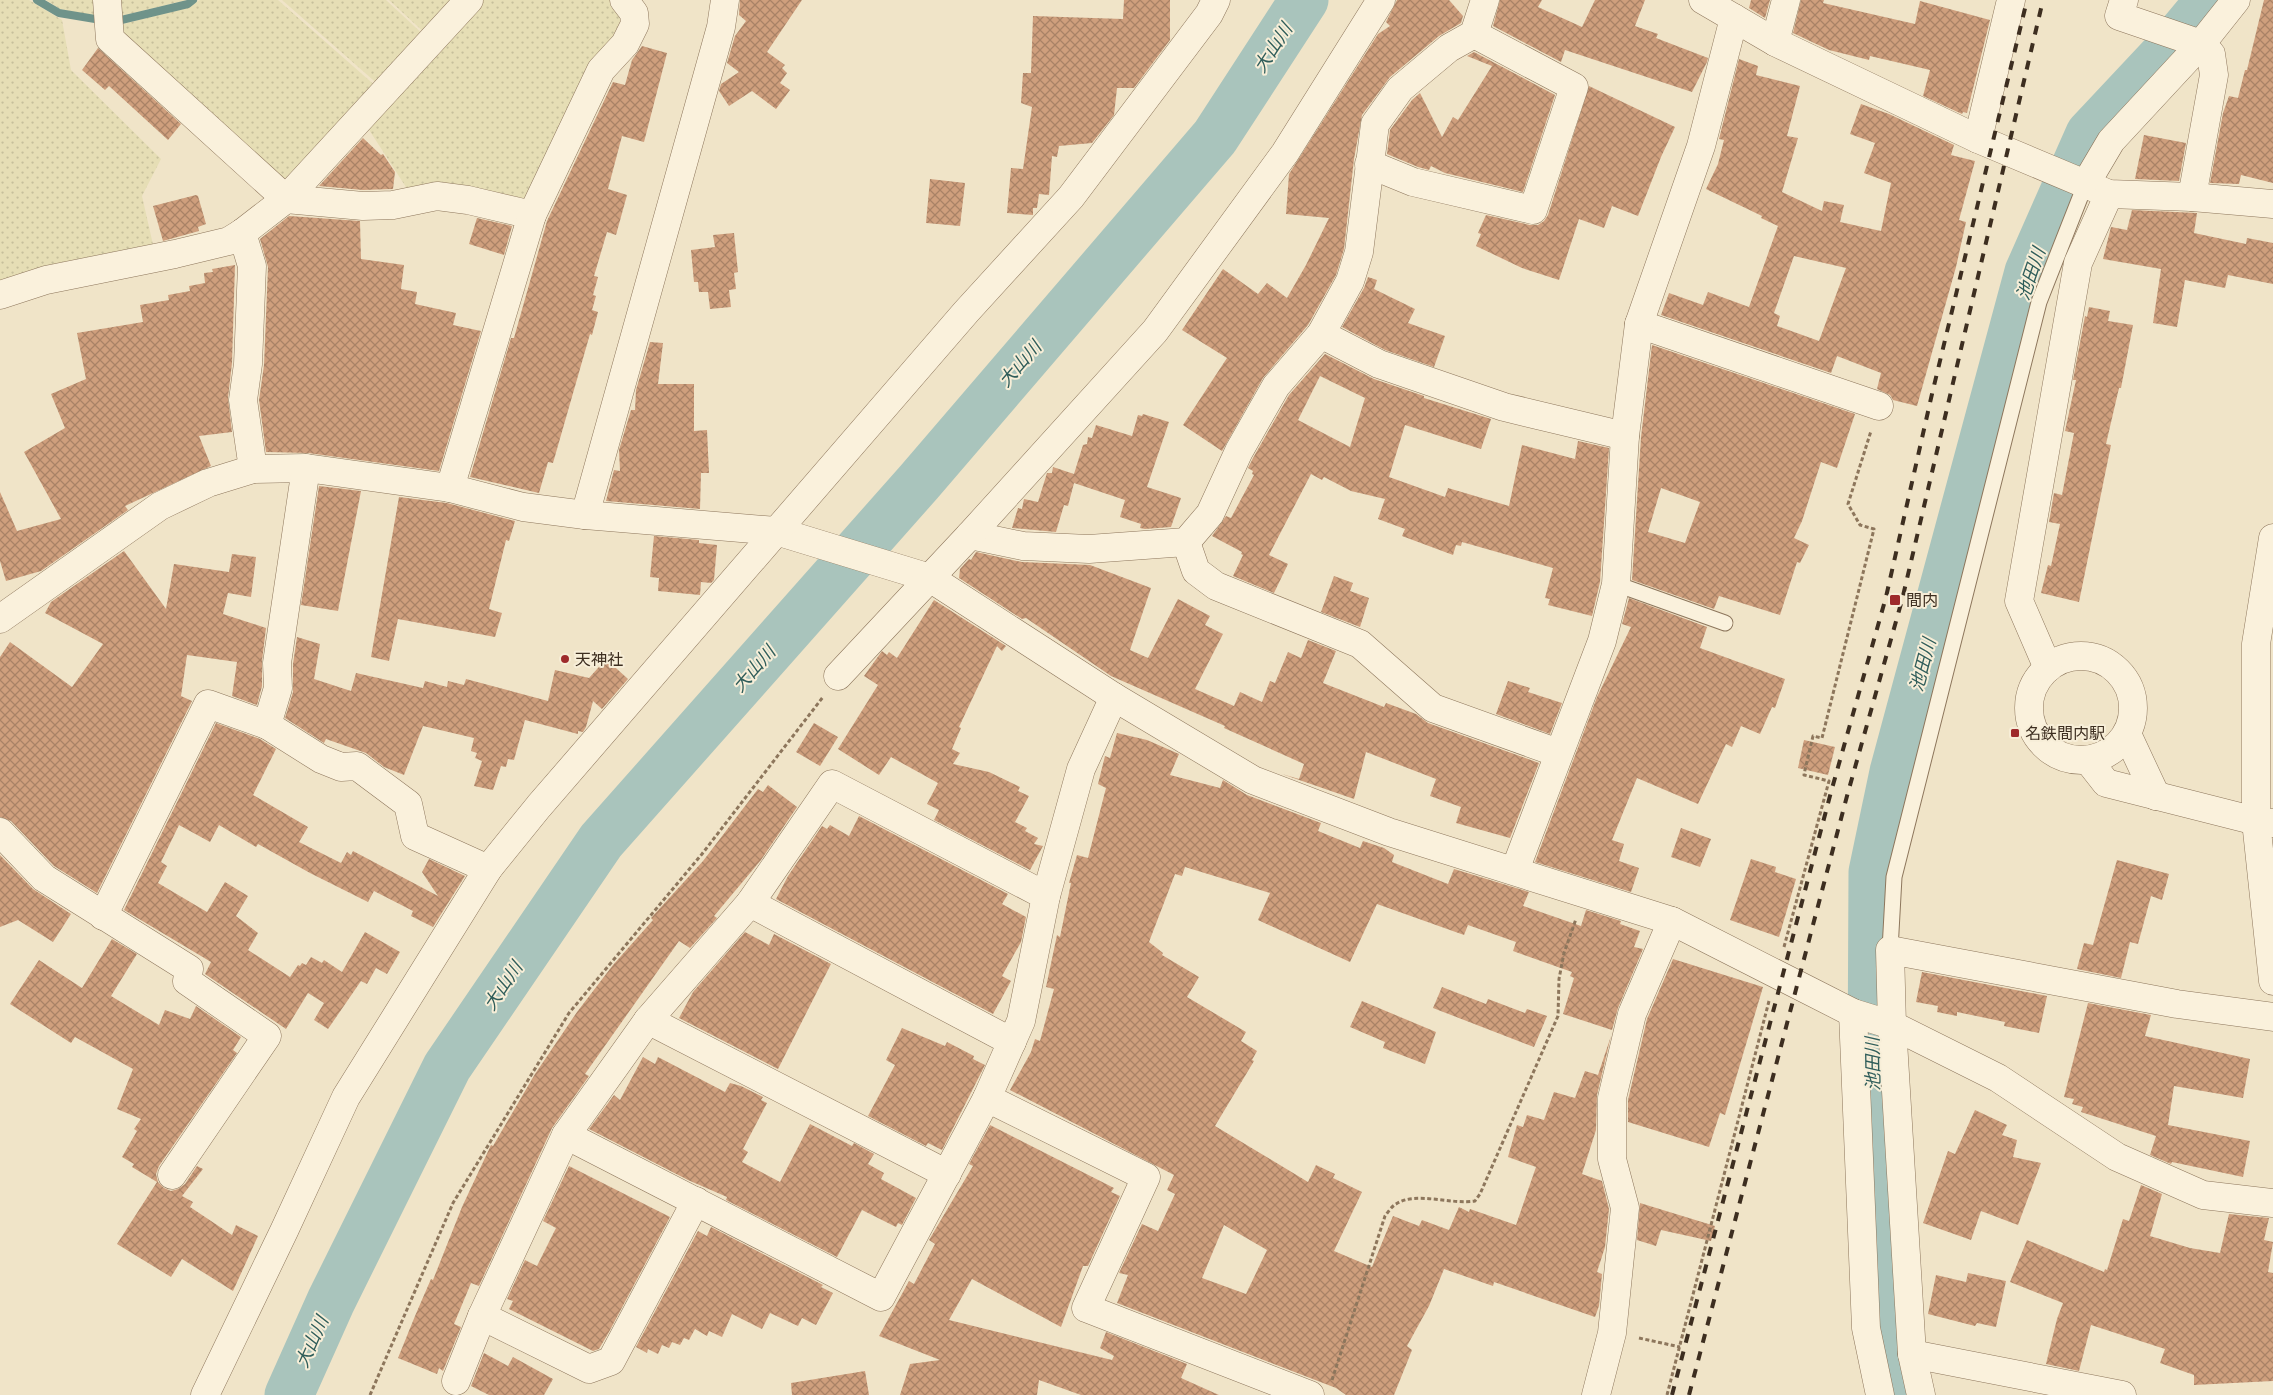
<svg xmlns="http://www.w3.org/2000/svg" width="2273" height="1395" viewBox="0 0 2273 1395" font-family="'Zilla Slab','Noto Sans JP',serif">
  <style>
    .farmland { fill: url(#farmland-dots) }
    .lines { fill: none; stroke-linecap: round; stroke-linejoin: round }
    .stream { stroke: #6f938a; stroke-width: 8 }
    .river { stroke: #a9c4bc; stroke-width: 49 }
    .building { fill: url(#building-cross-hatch); fill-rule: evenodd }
    .service-casing { stroke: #8d765c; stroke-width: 17 }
    .minor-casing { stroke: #8d765c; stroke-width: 29 }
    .tertiary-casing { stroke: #8d765c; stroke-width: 29 }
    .path { stroke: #8d765c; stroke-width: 3; stroke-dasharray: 4 2.5; stroke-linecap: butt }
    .service { stroke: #faf1dc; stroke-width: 15 }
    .minor { stroke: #faf1dc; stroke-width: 28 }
    .tertiary { stroke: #faf1dc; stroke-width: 28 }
    .rail { stroke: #3d2e20; stroke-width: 4; stroke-dasharray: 9 9; stroke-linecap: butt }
    .poi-dot { fill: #9e2a2b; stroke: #f7eed8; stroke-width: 2 }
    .labels { text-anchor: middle; stroke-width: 4; stroke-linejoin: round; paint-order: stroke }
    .poi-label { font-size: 16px; fill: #3d2e20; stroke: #f7eed8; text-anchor: start }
    .water-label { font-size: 18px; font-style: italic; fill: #2f5d5a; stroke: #f7eed8 }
  </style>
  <defs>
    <pattern id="farmland-dots" width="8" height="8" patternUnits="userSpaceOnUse" patternTransform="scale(1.25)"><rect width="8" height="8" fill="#e6deb5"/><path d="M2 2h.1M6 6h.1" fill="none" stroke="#c6bf9b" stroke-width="1.8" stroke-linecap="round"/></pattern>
    <pattern id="building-cross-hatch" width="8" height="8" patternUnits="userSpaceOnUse" patternTransform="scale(1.25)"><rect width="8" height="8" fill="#cf9f7d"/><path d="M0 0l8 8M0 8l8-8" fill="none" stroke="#a98266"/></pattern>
  </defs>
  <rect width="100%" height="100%" fill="#f0e4c8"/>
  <g class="farmland">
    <path d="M0,0h29l33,20 9,50 90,89 -19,37 12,53 -154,39z"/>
    <path d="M46,0h57l1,18 -44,-9z"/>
    <path d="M111,0h76l-75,18z"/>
    <path d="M200,0h78l101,89 -95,102 -172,-164 76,-20z"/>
    <path d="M282,0h104l41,38 -46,49z"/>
    <path d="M389,0h72l-33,36z"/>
    <path d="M476,0h141l11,16 -99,190 -116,-8 -49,-76z"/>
  </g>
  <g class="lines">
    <path class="stream" d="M37,0l22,13 54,9 75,-18 5,-4"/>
    <g class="river">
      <path d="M289,1395l42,-94 116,-234 154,-226 318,-359 296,-345 89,-137"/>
      <path d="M1895,1395l-14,-68 -9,-256 1,-199 21,-100 135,-500 61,-138 76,-81 44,-53"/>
    </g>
  </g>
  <g class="building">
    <path d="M740,0h62l-35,52 18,13 -3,3 5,5 -7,10 10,7 -14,19 -24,-18 -23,15 -10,-15 2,-7 18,-12 -12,-9 8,-27 11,-15 -7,-6z"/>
    <path d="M1124,0h46v40l-36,48h-17l-3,27 -22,28 -33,3 -2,11 -5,-1 -3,39 -10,-1 -2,14h-4v7l-26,-2 4,-45 12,1 9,-62 -11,-4 2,-30h8l2,-57 90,3z"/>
    <path d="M1397,0h52l14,16 -2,7 -22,13 -49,41 -28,38 -8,44 -10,90 -8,26 -28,50 -45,53 -41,73 -39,-26 44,-67 -45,-28 41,-61 35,25 9,-11 20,15 19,-33 23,-47 -43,-4 3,-40 89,-140 12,-8 -4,-4z"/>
    <path d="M1500,0h42l-4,7 44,20 13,-27h50l-10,26 23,8 -2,4 52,20 -1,4 -15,30 -127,-42 -4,12 -68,-36z"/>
    <path d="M1751,0h19l-5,18 -16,-10z"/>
    <path d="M1801,0h23l-1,3 92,21 5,-23 70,19 -23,93 -4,-1 -1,2 -39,-18 7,-26 -60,-14 -1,4 -40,-10 -36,-17z"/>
    <path d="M2264,0h9v183l-32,-8 -2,9 -29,-1 13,-70 6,-17 9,2 7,-28h2z"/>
    <path d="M642,46l25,7 -23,89 -22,-6 -14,53 19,6 -11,40 -9,-3 -13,44 4,1 -5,18 3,1 -4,14 6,2 -6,23 -2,-1 -37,129 -5,-1 -9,31 -69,-16 41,-139h3l33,-117 66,-139 12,3 7,-25z"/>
    <path d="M98,48l83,76 -13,16 -59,-54 -4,4 -23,-20z"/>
    <path d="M1474,52l81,43 -32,97 -78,-19 -14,-7 -2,4 -11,-3 -31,-13 3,-24 22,-30 8,-7 22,44 11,-20 5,3 34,-54 -25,-10z"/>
    <path d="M1739,59l19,7 -2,9 44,11 -13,50 11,2 -16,54 40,19 2,-10 20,4 -4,17 41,9 10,-48 -27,-10 11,-30 -25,-9 11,-30 28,10 65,31 -3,10 24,6 -16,59 7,2 -10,45 -39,139 -24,-6 -3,-5 -13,-6 4,-16 -44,-17 -6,17 -170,-58 8,-22 34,12 5,-13 41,15 29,-81 -17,-8 1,-2 -56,-27 12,-25 6,-24 -5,-1zM1794,256l52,12 -27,73 -42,-15 3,-10 -6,-3z"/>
    <path d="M1589,86l86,41 -14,30 -23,59 -26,-10 -8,22 -25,-9 -20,61 -37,-12 -46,-22 5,-12 -3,-1 8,-18 44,10h8l6,-4 4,-6z"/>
    <path d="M2144,135l42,8 -7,38 -44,-2z"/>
    <path d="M363,138l18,17 2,-1 12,18 -2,17 -30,1 -44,-4z"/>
    <path d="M930,179l35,4 -5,43 -34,-3z"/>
    <path d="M196,195l2,1 8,28 -8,3 1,4 -36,10 -10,-35z"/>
    <path d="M2132,210l65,3 -3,20 52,11 1,-6 26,5v41l-45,-9 -3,13 -40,-8 -8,47 -24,-4 8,-54 -58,-10 8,-32 16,3z"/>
    <path d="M289,216l71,5 1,38 43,6 -3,24 16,3 -2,12 41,9 -3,12 28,6 -42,140 -131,-18 -42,-1 -7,-52 5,-35 4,-98 -8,-28z"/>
    <path d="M477,218l35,8 -8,29 -35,-11z"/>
    <path d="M734,233l4,39 -4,1 2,16 -7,1 2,17 -21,2 -2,-17h-9l-1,-10h-4l-3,-32 24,-3 -2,-12z"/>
    <path d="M235,265l-3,98 -4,35 4,34 -33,4 12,30 -86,40 3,4 -87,61 -35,10 -6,-20v-69l17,39 44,-12 -37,-67 41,-24 -14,-34 35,-15 -9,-46 66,-11 -3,-17 29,-5 -1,-5 22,-4 -1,-5 16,-3 -1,-10 9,-1 -1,-3z"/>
    <path d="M1368,277l9,3 -3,9 41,20 -7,14 37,13 -11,31 -49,-17 -43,-23 22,-39z"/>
    <path d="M2089,307l21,4 -2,10 25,4 -12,63h-2l-13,56 5,1 -32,157 -38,-9 7,-28 3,1 9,-42 -11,-2 5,-29 8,2 12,-62 -9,-2 11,-51h-3l12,-64 2,1z"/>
    <path d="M650,342l13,1 -5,41h36v47l13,-1 2,43h-8l-1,36 -94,-8 8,-31 6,1 -1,-21 12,-40h4l1,-20z"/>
    <path d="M1652,345l203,69 -18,54 -16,-6 -19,59 -8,17 15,7 -9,18 -3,-1 -17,53 -61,-19 -5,13 -82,-29 9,-143zM1661,488l39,14 -15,41 -37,-11z"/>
    <path d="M1325,354l49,25 50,17v2l67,21 -10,30 -76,-24 -16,52 56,20 3,-9 61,18 13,-61 53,14 3,-18 31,7 -9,134 -8,34 -44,-11 2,-6 -5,-1 8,-30 -91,-26 -1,4 -5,-1 -3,10 -51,-19 3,-7 -27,-10 7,-20 -34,-8 -27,-14 -2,3 -11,-6 -42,81 19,9 -14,29 -41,-17 10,-21 -2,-1 1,-2 -30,-16 14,-20 5,2 23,-43 -2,-1 1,-3 -5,-3 5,-10 36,-63zM1320,376l45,22 -15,49 -52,-27z"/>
    <path d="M1143,414l26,8 -22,65 34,11 -10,29 -26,2 -5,-1 1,-4 -21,-7 5,-17 -51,-17 -6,23 -4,-1 -8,27 -44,-4 6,-20 4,1 2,-10 14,3 9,-29h5l1,-6 21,7 9,-29 4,-1 1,-7 4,1 4,-13 36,11 6,-21 4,1z"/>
    <path d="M319,486l42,5 -23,120 -37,-6z"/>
    <path d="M399,497l48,6 68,18 -6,20 -3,-1 -17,69 13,4 -7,24 -97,-18 -9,42 -18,-4z"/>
    <path d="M654,536l45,4v3l18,2 -3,35 -3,3 -10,-1 -1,13 -42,-4 1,-13 -9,-1z"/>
    <path d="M124,551l42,58 8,-45 55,8 3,-18 24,3 -5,40 -23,-4 -5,21 43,14 -4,33v25l-5,19 -25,-9 5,-34 -50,-7 -6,41 11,5 -95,192 -43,-27 -43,-45 -11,-4v-160l10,-15 62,45 31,-43 -58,-31 6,-11z"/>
    <path d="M976,552l46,10 68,3 61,23 -21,62 18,8 30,-59 32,17 -5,9 18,9 -28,55 39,17 6,-14 22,10 8,-21 5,2 13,-31 13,6 7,-18 28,11 -13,32 61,24 2,-4 30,11 12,9 111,40 -29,75 -54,-15 5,-16 -31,-11 6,-17 -70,-27 -12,47 -72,-25 17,5 5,-15 -80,-36 1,-2 -114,-50 -85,-58 -4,1 -63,-41 1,-9 9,-10 2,1z"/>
    <path d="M1334,576l19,7 -3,8 19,7 -9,29 -39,-15z"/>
    <path d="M1629,598l78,29 -7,21 85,31 -10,29 -3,-1 -12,27 -19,-8 -9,21 -6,-3 -28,60 -61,-26 -25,62 12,4 -5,17 20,7 -8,24 -96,-30 62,-165 34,-70 -9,-3z"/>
    <path d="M934,600l72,46 -4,5 -5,-5 -38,81 2,1 -9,21 8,4 -7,11 36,8 31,15 -2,4 11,5 -14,26 12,6 -2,3 13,7 -4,6 9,2 -13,24 -96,-50 5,-10 -12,-6 11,-21 -47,-26 -12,18 -41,-26 40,-64 -14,-9 18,-25 5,4 2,-3 8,6z"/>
    <path d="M297,637l23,7 -6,35 37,12 5,-18 67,15 2,-7 22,6 1,-6 16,4 2,-6 82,22 7,-31 34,8 17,-19 22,20 -26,30 -9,-8 -7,26 -3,5 -5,-1v3l-53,-14 -11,40 -6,-1 -2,8 -5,-1 -8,24 -19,-4 8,-25 -7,-3 2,-5 -6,-2 3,-13 -51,-12 -19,49 -20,-8 -18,-14 -40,-14 -2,4 -39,-25 8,-26v-28z"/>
    <path d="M1508,681l22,7 -2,4 34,11 -12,31 -54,-20z"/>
    <path d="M216,723l44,16 16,10 -23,46 55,32 -9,15 42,21 6,-11 4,3 2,-4 85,45 -16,-24 7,-13 36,17 -32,51 -22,-11 2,-5 -39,-20 -6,11 -58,-29 -52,-29 -2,3 -37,-22 -9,17 -31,-17 -18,37 6,4 -9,17 49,29 18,-30 23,14 -12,20 22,17 -10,17 42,27 8,-12 2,1 2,-3 4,2 5,-8 11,6 2,-3 18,12 23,-40 35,20 -13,22 -11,-6 -9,16 -6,-3 -33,48 -14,-9 10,-17 -16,-10 -22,36 -81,-55 6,-12 -87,-52z"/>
    <path d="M814,723l24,14 -18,29 -24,-14z"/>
    <path d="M1117,733l30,7 32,14 -9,21 50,13 3,-8 24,15 74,28 -3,8 42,17 3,-7 21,7 10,7 -2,7 56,22 6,-15 75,23 -6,14 58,20 5,-16 35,11 -1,3 20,7 -6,16 9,2 -25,59 -6,22 -49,-16 11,-36 -4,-2 2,-4 -59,-21 3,-9 -48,-17 -4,10 -87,-31 -27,58 -92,-42 12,-27 -85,-26 -3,9 -7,-2 -26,68 14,11 -1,2 37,22 -12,20 59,35 -5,9 16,10 -5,9 2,1 -39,65 93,56 8,-17 19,9 -2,4 29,14 -28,59 38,16 21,-51 26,10 3,-6 27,10 10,-23 10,5 1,-3 46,16 20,-58 -28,-10 9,-32 6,2 4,-12 17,5 10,-28 21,6 10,-27 13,4 13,-39 -14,59 -1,35 -14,44 20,7 7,28 -4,38 -8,25 5,2 -3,32 -4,11 -101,-35 -1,4 -49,-17 -15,37 -22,40 5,4 -18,45h-48l-10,-7 -219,-85 11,-28 -9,-2 23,-49 16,7 17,-37 -8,-4 7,-15 -164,-85 21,-38 4,-13 5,2 14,-52 -8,-2 11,-52 3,2 11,-54h-2l8,-28 11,3 18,-70 -8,-4 7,-28 5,2zM1224,1225l43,25 -21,44 -44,-16z"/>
    <path d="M1804,740l31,7 -7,28 -30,-7z"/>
    <path d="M768,785l29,22 -36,53 -47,56 3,2 -27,30 -11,-7 -94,133 4,2 -37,52 -73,158 -8,-3 -17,41 7,3 -18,44 -4,-3 -2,6 -39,-16 17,-42 16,-37 2,1 29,-73 29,-62 2,1 42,-72 42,-62 36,-47 40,-45 -2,-2 52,-57 55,-72 5,3z"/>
    <path d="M859,816l149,78 -6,10 24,13 -5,25 -19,34 9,5 -18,33 -217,-115 12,-23 34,-50 5,3 3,-4 19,11z"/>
    <path d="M1681,828l30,11 -11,28 -29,-10z"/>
    <path d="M0,855l33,34 38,25 -18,28 -35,-22 -18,7z"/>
    <path d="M1751,859l25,8 -1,5 21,7 -17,58 -49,-17z"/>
    <path d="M2117,860l52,14 -7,26 -11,-4 -13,48 -8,-2 -9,36 -44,-9 7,-26 9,2z"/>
    <path d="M745,932l24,13 5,-11 57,30 -53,105 -99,-51 14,-26z"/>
    <path d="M112,939l25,15 -26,42 48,29 6,-15 25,9 6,-13 45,31 -8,13 4,3 -78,113 -3,8 2,8 6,6 7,3 7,-2 7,-5 12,-18 6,3 -21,27 11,6 -3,5 42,28 4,-10 22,11 -25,55 -51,-32 -11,18 -54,-33 40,-62 -25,-15 2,-3 -12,-7 15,-26 -3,-2 7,-10 -24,-10 16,-40 -58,-32 -4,6 -61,-39 29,-44 43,28z"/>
    <path d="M1673,959l90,28 -38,128 -5,-2 -11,34 -81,-25v-22l19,-81z"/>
    <path d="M1922,972l125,24 -8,37 -35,-7 1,-4 -48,-10v4l-20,-4 1,-6 -22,-4z"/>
    <path d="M1442,987l44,17 2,-5 37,14 2,-4 20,7 -13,31 -101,-39z"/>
    <path d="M1362,1001l74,31 -11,32 -42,-16 2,-6 -35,-15z"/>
    <path d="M2088,1003l63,12 -6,21 105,23 -7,39 -69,-12 -6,39 82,16 -7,36 -71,-15 -1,2 -21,-9 6,-19 -75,-24 2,-5 -11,-3 2,-5 -10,-2z"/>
    <path d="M902,1028l43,18 2,-4 27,14 -1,3 12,6 -43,85 -14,-7 -2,3 -58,-30 27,-51 -9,-5z"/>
    <path d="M643,1057l12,7 3,-7 67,35 5,-9 11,3 22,11 -2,3 6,3 -24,46 5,3 -6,10 38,20 30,-58 42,22 2,-3 20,11 -6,10 16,9 -3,6 35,19 -14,27 -4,-2 -2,4 -34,-17 -25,47 -111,-57 1,-3 -39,-17 -99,-51 25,-34 6,5z"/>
    <path d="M1975,1110l32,15 -5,10 15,5 -4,17 28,6 -23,62 -37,-14 -10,29 -48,-17 25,-72 7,3z"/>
    <path d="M990,1125l124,63 -3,4 9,4 -32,70h-5l-22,61 -89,-48 -23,41 163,40 2,-4 -14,-8 6,-16 81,32 -6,14 38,17h-138l-42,-15 -2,15h-137l10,-31 30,-4 -61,-24 30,-55 5,3 21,-40 -6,-4 44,-74 -4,-2z"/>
    <path d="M569,1166l101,51 -61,115 -10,17 -6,2 -84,-42 4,-8 -6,-2 18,-39 12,6 19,-38 -13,-7z"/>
    <path d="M2141,1185l21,9 -12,42 40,12 30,5 9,-39 40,4 -5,22 9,2 -5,30 5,1v108l-79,4v-10l-34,-12 5,-14 -74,-24 -12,46 -33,-7 11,-45 6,-16 -53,-21 17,-42 77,32 1,-3 2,1 16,-51 6,2z"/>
    <path d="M1640,1203l75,23 -4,15 -50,-11 -5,16 -19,-6z"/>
    <path d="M711,1227l112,58 -2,2 12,6 -17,32 -14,-7 -4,8 -28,-13 -8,16 -30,-15 -10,23 -13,-6 -2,5 -12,-7 -6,11 -5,-2 -4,7 -8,-3 -3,6 -7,-3 -4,9 -10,-5 -1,4 -11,-6 62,-116 9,5z"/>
    <path d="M1968,1273l38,8 -10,46 -19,-4 -2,3 -47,-12 8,-39 30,7z"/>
    <path d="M484,1353l24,13 5,-9 40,22 -9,16h-55l-18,-9z"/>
    <path d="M865,1371l4,24h-77l-1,-12z"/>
  </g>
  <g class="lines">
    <defs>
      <g id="service">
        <path d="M1616,584l109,39"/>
        <path d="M1890,950l4,-73 145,-575 46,-117"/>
      </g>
      <g id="minor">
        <path d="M107,0l3,39 176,160 77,7 30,-1 44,-9 31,4 64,15"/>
        <path d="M1703,0l72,42 203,97 131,55 83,3 81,7"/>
        <path d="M2124,0l-5,16 82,28 10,10 3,21 -22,122"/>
        <path d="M1775,42l11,-42"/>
        <path d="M1978,139l33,-139"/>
        <path d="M1369,164l44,18 120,28 41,-123 -100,-53"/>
        <path d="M2085,185l26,-44 90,-97 35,-44"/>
        <path d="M242,233l10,33 -4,98 -5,36 10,69"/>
        <path d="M0,295l46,-15 129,-26 54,-13 13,-8 44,-34 183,-199"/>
        <path d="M1639,324l240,82"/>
        <path d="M1321,334l58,30 125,43 121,29"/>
        <path d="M450,488l82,-273 69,-145 24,-26 10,-20 -1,-11 -10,-13"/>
        <path d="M585,515l136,-488 4,-27"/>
        <path d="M970,535l53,11 66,3 97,-7 24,-28 29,-63 37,-65 45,-52 29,-53 9,-29 16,-128 25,-35 49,-41 25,-14 11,-34"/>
        <path d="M1186,542l10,29 20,15 144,58 73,64 125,45"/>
        <path d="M0,619l160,-113 48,-23 45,-14 53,-1 144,20 73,19 62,8 191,16 154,47 184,119 139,83 136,52 283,89 181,92 39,12 106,53 119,79 86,38 70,8"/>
        <circle cx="2081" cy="708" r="52"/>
        <path d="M2048,668l-29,-67 59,-338 31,-69"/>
        <path d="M838,676l132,-141 185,-204 130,-178 96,-153"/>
        <path d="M267,725l11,-37 -1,-25 29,-195"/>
        <path d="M2127,734l29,62"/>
        <path d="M2088,760l18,23 150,38 17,2"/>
        <path d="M0,832l44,46 145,91 -2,12 80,55 -95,139"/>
        <path d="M1515,870l87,-229 14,-57 9,-148 14,-112 62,-178 33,-128"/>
        <path d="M750,903l262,139"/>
        <path d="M103,916l105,-212 59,21 54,34 20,8 16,-1 51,38 7,32 73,33"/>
        <path d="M1853,1013l13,315 14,67"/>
        <path d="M648,1020l299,154"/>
        <path d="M987,1098l159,79 -60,131 224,87"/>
        <path d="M566,1135l315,162 106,-199 34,-77 25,-125 35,-127 33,-72"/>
        <path d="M482,1316l107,53 22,-8 85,-160"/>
        <path d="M1912,1354l210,41"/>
        <path d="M456,1381l26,-65 84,-181 82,-115 102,-117 82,-119 214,112"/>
        <path d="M205,1395l79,-164 62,-134 142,-228 51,-63 427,-494 105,-115 138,-183 7,-14"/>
        <path d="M1596,1395l16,-62 13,-125 -13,-49v-61l20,-84 40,-93"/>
        <path d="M1921,1395l-9,-41 -20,-329 -2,-75 287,54 96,13"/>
      </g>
      <path id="tertiary" d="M2273,538l-17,106v177l17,160"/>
    </defs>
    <use href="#service" class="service-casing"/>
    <use href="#minor" class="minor-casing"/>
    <use href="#tertiary" class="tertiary-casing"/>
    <g class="path">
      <path d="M1784,947l45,-166 -25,-6 1,-5 8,-34 9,2 52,-209 -14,-4 -12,-21 23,-73"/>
      <path d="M1639,1338l41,9"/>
      <path d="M1332,1380l53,-164c3,-4 7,-10 11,-12 19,-13 56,1 79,-3l5,-7 78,-178 1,-37 5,-26 12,-34"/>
      <path d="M370,1395l83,-192 116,-190 133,-159 121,-157"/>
      <path d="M1667,1395l102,-394"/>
    </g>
    <use href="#service" class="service"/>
    <use href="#minor" class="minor"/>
    <use href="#tertiary" class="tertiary"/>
    <g class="rail">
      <path d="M1672,1395l159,-603 55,-195 46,-203 95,-394"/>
      <path d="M1689,1395l158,-599 55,-196 141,-600"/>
    </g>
  </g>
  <g class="poi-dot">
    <rect x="1889" y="594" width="12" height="12" rx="2.5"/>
    <circle cx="565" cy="659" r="5"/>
    <rect x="2010" y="728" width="10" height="10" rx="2.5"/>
  </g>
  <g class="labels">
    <g class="poi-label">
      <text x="1906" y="606">間内</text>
      <text x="575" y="665">天神社</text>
      <text x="2025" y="739">名鉄間内駅</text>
    </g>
    <g class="water-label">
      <text transform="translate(1273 48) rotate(-57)" y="6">大山川</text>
      <text transform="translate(2031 274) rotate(-71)" y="6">池田川</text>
      <text transform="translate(1020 364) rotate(-49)" y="6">大山川</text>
      <text transform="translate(1923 665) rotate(-75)" y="6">池田川</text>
      <text transform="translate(754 669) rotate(-49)" y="6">大山川</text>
      <text transform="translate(503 986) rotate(-56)" y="6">大山川</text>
      <text transform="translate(1873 1064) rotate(-91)" y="6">池田川</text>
      <text transform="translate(312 1342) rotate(-66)" y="6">大山川</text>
    </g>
  </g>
</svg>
